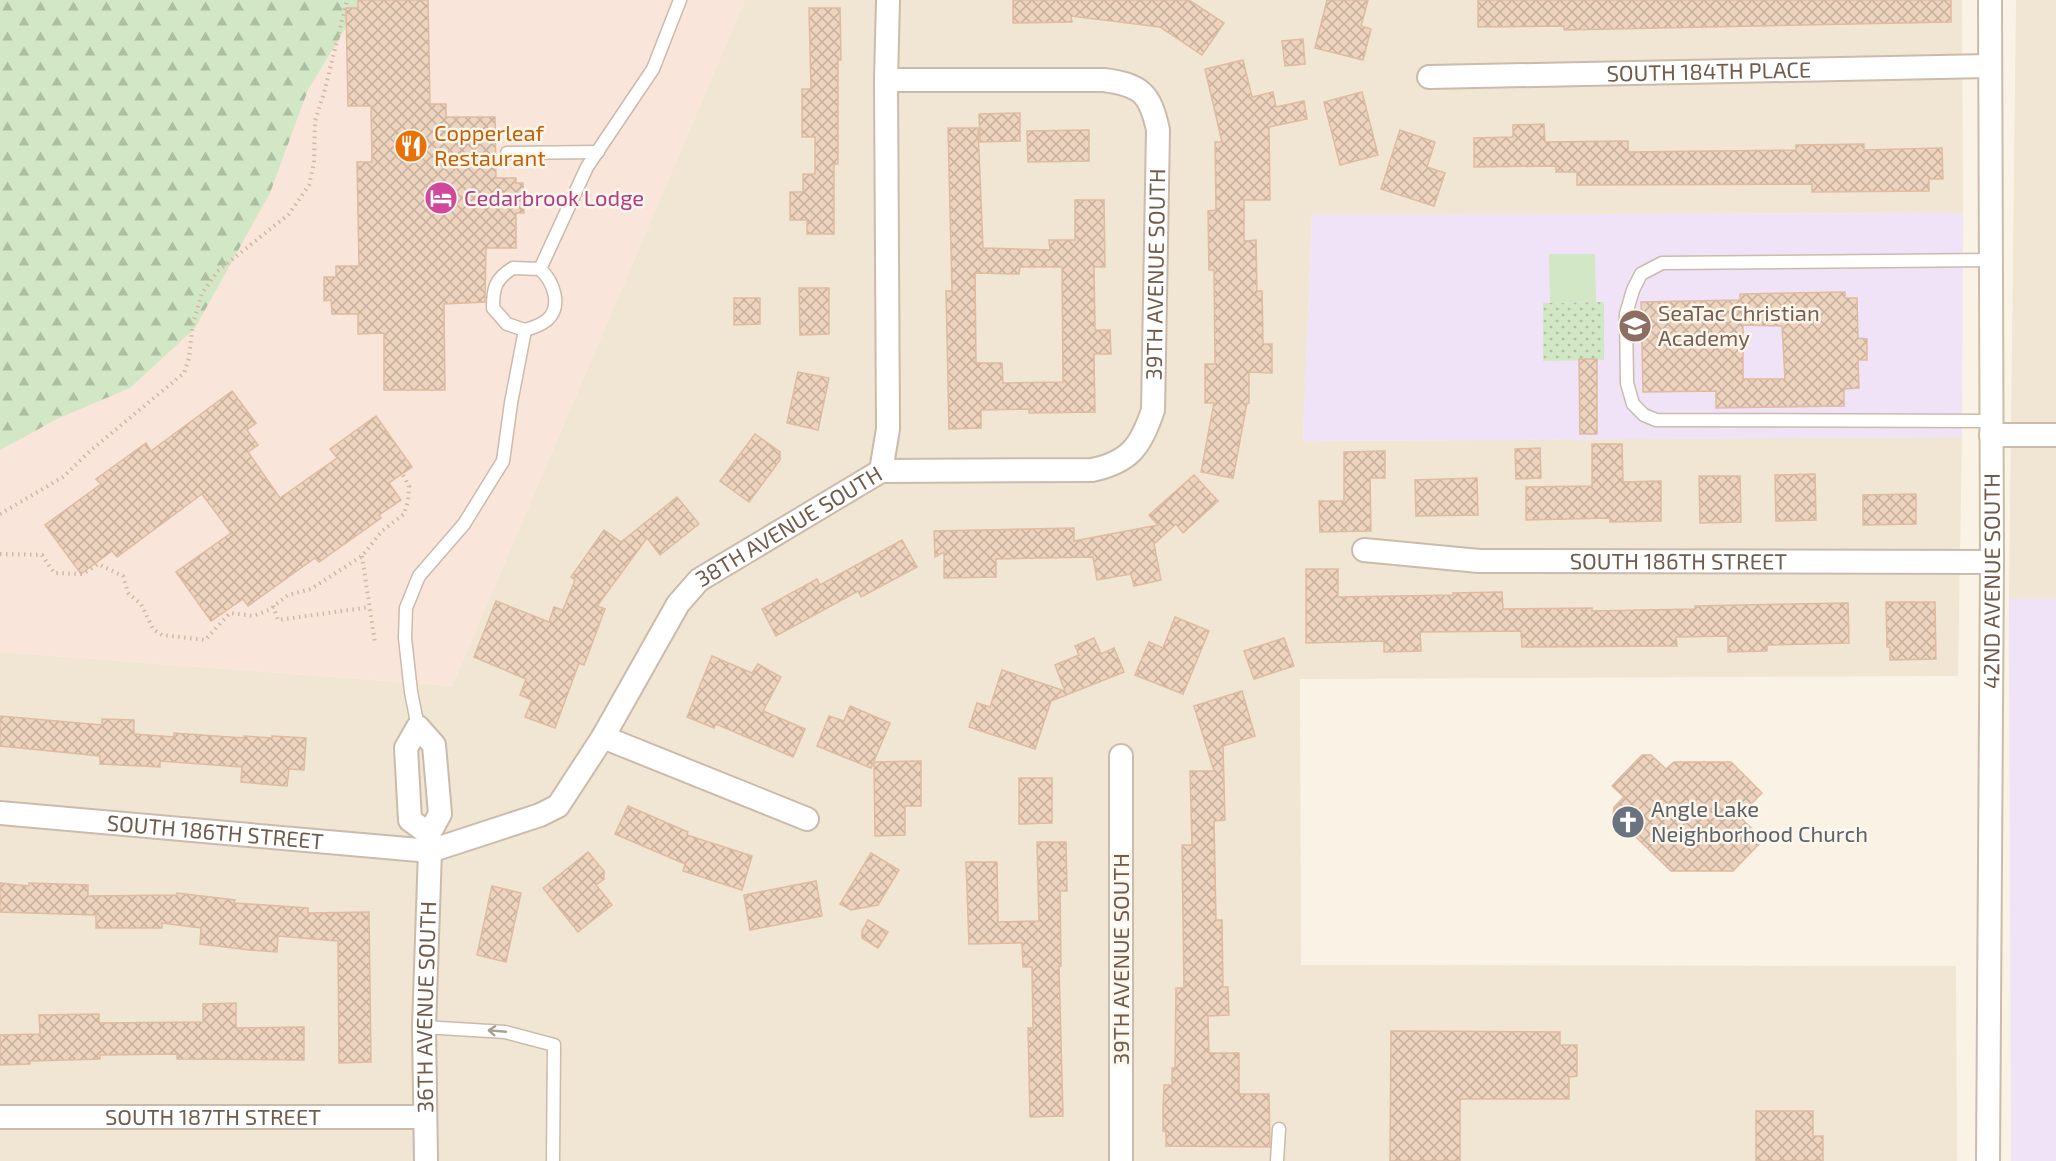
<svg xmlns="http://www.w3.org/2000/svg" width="2056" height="1161" viewBox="0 0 2056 1161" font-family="'Exo 2',sans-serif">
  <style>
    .residential { fill: #f1e5d4 }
    .commercial { fill: #fae5da }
    .education { fill: #f0e2f7 }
    .forest { fill: url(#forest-firs) }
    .park { fill: url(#park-dots) }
    .pitch { fill: #d1e7c5 }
    .building { fill: url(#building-cross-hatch); stroke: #dfbba0; stroke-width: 1.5; fill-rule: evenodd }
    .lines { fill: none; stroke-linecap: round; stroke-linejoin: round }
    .lane-casing { stroke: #cbbbac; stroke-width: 15 }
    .street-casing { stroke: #cbbbac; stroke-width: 26 }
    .path { stroke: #d2b7a2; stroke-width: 4; stroke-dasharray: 1.5 4.5; stroke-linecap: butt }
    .lane { stroke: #fff; stroke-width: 12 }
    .street { stroke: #fff; stroke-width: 22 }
    .oneway { stroke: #aa9d94 }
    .labels { text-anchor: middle; stroke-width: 5; stroke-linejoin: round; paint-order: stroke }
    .street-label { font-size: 22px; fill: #715b4c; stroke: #fdf7eb }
    .food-label { font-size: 22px; fill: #c56008; stroke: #fdf7eb; text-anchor: start }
    .hotel-label { font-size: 22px; fill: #b23c85; stroke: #fdf7eb; text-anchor: start }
    .education-label { font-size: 22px; fill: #785e54; stroke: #fdf7eb; text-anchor: start }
    .worship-label { font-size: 22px; fill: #5b616d; stroke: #fdf7eb; text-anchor: start }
  </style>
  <defs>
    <pattern id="forest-firs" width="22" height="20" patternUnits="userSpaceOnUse" patternTransform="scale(1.5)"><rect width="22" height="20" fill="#d1e7c5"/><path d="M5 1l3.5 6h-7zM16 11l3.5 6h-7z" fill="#aebea2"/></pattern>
    <pattern id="park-dots" width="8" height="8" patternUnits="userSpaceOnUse" patternTransform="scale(1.5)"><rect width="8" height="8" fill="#d1e7c5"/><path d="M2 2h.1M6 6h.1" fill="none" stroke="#aebea2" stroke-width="1.8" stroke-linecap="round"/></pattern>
    <pattern id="building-cross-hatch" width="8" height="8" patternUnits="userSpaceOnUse" patternTransform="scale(1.5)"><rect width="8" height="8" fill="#eed4bf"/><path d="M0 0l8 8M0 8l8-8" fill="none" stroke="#c5af9d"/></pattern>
  </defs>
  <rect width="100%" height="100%" fill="#faf3e5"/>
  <g class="residential">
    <path d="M745,0h1217l1,213 -651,2 -9,226 659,-4 -4,239 -658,3 1,286 655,1 1,195h-1957v-509l452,34z"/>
    <path d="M2016,0h40v599h-47z"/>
  </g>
  <path class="commercial" d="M380,0h365l-293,686 -452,-34v-202l59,-32 211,-225 38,-103 39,-64z"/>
  <g class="education">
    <path d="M1963,213l-1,224 -659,4 9,-226z"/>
    <path d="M2009,599h47v562h-45z"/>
  </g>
  <path class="forest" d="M0,0h380l-33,26 -39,64 -38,103 -75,135 -65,60 -71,30 -59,32z"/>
  <path class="park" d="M1604,302v58l-61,1v-58z"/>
  <path class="pitch" d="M1549,254h46l1,48 -46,1z"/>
  <g class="building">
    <path d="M358,0h70l2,104h16v13h49l1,61h20v5h7l1,30h-8v35h-30l-1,54 -41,2 1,86h-61v-57l-26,1v-20h-26l-1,-14 -7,1v-24h12v-11h23l-2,-104h15l-1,-56h-23l-2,-98h12z"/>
    <path d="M1013,0h176l35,23 -22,32 -42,-28 -89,-11 1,6 -59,1z"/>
    <path d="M1327,0h41l-7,26 10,3 -8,31 -48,-12z"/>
    <path d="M1478,0h473v22l-387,8v-4l-86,1z"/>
    <path d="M809,8h31l1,52h-3v104h-4v70h-27v-14h-17v-28h13v-18h12v-37h-13v-48h9z"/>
    <path d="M1303,39l2,25 -20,2 -3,-25z"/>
    <path d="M1243,60l9,37 21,-5 3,15 28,-6 3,18 -38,8 1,73h-26v41l12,-1 1,51h5l1,53h9v29l-23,-1v31h-2l-14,75 -32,-6 13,-69h-9v-39h10l-1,-94h-5l-1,-59 8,-1 -1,-68h7l-17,-73z"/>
    <path d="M1362,92l16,63 -38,10 -16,-63z"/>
    <path d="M1020,113v28l-40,1 -1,-28z"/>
    <path d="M1544,124l1,18 83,-1v11l168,-2v-5l68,-1v6l78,-2 1,31h-14v12l-117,1v-8l-235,1v-13h-21v-6l-82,1v-29l39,-1v-12z"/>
    <path d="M948,128h30l5,120 67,2 -1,-10h26v-40h29l1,67h-11l1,63h15l1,24h-17l1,58 -66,1v-4l-48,1v18l-32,1 -3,-138h6zM1020,267h42l1,115 -60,1 -1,-20h-26l-1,-90 44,1z"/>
    <path d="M1089,130v31l-61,1 -1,-31z"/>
    <path d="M1400,130l35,12 -8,25 18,6 -11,33 -53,-17z"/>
    <path d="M799,288h30v46l-29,1z"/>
    <path d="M1845,292v6h12l1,40 9,1v21h-9l1,28 -15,1v17l-128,2v-17l-73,1 -2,-90 99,-2v-6zM1743,325l39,1 3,53h-42z"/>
    <path d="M734,298h26v26l-26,1z"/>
    <path d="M1579,359h18v75h-17z"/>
    <path d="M798,372l31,6 -11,52 -31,-7z"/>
    <path d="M232,391l24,32 -9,7 11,15 -10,7 32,46 57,-40 -7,-9 46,-33 36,51 -23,16 12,17 -22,15 2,3 -62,44 -4,-4 -67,48 -5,-7 -32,22 -35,-49 55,-39 -29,-39 -85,63 -5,-6 -31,23 -36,-49 56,-41 -5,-5 50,-36 5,8z"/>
    <path d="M755,434l25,18v8l-31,42 -29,-21z"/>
    <path d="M1592,444h30l1,38 38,-1v40l-51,1v-4l-84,2v-33l66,-1z"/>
    <path d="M1540,448l1,30 -25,1 -1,-30z"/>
    <path d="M1385,451v27h-15l1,53 -51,1 -1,-31h25v-49z"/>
    <path d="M1815,474l1,46 -40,1 -1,-46z"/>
    <path d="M1194,475l24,26 -35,32 -7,-9 -22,20 7,36 -27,6 -3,-12 -34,6 -4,-23 -97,2v18l-52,1v-26l-9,5 -1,-26 140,-3v13l84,-16 -9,-10z"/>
    <path d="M1699,476h41l1,46 -41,1z"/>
    <path d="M1477,478l1,37 -62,1 -1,-36z"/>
    <path d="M1916,494v30l-53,1v-30z"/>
    <path d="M677,497l22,27 -39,31 -13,-17 -50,68 8,3 -21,56 -5,-2 -24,65 -30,-11 7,-17 -12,-5 6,-16 -52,-22 22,-56 53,21 5,-15 9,3 12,-30 -4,-3 33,-47 17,12z"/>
    <path d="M902,540l15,27 -56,30 -3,-6 -82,45 -14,-27 55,-30 3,6z"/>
    <path d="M1306,569h32v28l115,-2v-2l49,-1 1,17 89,-1v3l103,-2v-3l153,-3 1,40 -82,2v6l-39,1v-16l-52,1 1,9 -155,1 -1,-16 -101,1 1,19 -37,1v-11l-78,2z"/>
    <path d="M1886,602h49l1,57 -46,1v-13h-3z"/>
    <path d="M1175,617l34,14 -26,63 -48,-19 14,-33 14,6z"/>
    <path d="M1094,638l7,16 13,-6 10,24 -73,29 -16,48 -66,-22 8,-24 13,4 12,-37 63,21 -10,-26 24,-10 -4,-9z"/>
    <path d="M1284,638l10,28 -40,13 -10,-28z"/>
    <path d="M712,656l40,17 6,-9 23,13 -18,34 42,18 -12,28 -77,-33 -2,4 -27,-11z"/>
    <path d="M1242,691l13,45 -32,10 2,74 -11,1 2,99h6l1,67h5l1,28 -21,1 1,37h30v41h30l1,53 -104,-1v-14l-3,-1v-21l1,-25h8v-17h3l1,-80h8l-2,-143h10l-2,-74h24l-20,-65z"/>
    <path d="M850,706l40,17 -19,45 -54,-22 12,-30 15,5z"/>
    <path d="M0,716l102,9v-6l32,1v14l40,3v-4l70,5v-2l28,2v-2l34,2 -2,32 -15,-1 -2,17 -46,-4 1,-15 -82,-6v6l-60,-3v-8l-100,-10z"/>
    <path d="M1642,755h9l15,14 8,-7h57l31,31 -23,23 24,24 -30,31h-62l-58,-56 1,-8 10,-10 -12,-11z"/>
    <path d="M921,761v45h-16v29l-30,1 -1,-74z"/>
    <path d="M1019,778h33v45l-33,1z"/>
    <path d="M628,806l60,26 -1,3 65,21 -10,34 -59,-19 2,-7 -70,-30z"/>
    <path d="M1037,842h29l1,49h-7l1,75h-2l4,150 -33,1 -2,-89h5l-1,-61h-9l-1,-24 -53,1 -3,-82h31l1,60 41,-1z"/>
    <path d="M588,852l16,19v8l-8,6 16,20 -34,27 -35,-44z"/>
    <path d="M871,853l28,17 -21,35 -27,5 -11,-6z"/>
    <path d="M816,881l6,35 -72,14 -6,-35z"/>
    <path d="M0,883l29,3v-3l59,2v11l89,-1v-2l58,7 -1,3 74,5v5l61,-1 2,150 -32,1 -1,-122 -60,-5 -1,16 -27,-2 -50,-6 1,-16 -39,-5v5h-66v-13l-96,-3z"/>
    <path d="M492,886l29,7 -15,69 -29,-7z"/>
    <path d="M868,920l20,12 -10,16 -16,-10v-7z"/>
    <path d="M236,1003v25l68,-1v33l-127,-1v-5l-77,1v4l-70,2v3l-30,1v-30l40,-1 -1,-19 60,-1v9l104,-1v-18z"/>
    <path d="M1391,1031l169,1v13h17v31l-8,1v22h-109v62h-70z"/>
    <path d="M1756,1111h57v25h10v25h-67z"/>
  </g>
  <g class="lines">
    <defs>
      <g id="lane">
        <path d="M507,153l91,-1"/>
        <path d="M1990,260l-328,3 -21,11 -8,16 -7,24 1,69 6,21 11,11 12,5 335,1"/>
        <path d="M513,268l27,1c13,12 23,37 7,51 -6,5 -15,8 -22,10l-18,-6 -14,-16c0,-20 2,-29 20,-40z"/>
        <path d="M540,269l47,-102 66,-98 27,-69"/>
        <path d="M418,727l-7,-35 -6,-54 1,-30 13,-32 45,-52 39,-63 8,-58 14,-73"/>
        <path d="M424,1027l81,5 49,13 -1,116"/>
        <path d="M1277,1161l2,-32"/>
      </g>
      <g id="street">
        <path id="s1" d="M1429,77l560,-11"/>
        <path d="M1991,435h65"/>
        <path id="s2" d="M881,471l211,-1c38,-8 49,-24 61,-60l5,-280c-8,-37 -17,-45 -54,-50h-218"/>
        <path d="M881,471l7,-42 -2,-349 2,-80"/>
        <path id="s3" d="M1364,550l115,11 513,1"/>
        <path d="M418,727l16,18 6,69 -11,20 -19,-14 -4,-72z"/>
        <path d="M603,737l204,82"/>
        <path d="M1121,756v405"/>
        <path id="s4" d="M0,813l430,38 110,-36 18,-9 45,-69 75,-133 21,-24 182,-109"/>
        <path id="s5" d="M0,1117h425"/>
        <path id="s6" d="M426,1161l-2,-134 6,-176 -1,-17"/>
        <path id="s7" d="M1988,1161l4,-599 -2,-562"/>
      </g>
    </defs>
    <use href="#lane" class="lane-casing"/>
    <use href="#street" class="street-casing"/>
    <g class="path">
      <path d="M0,514l63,-37 27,-26 94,-78 5,-15 4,-35 9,-30 16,-22 71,-57 20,-29 5,-22 1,-42 9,-28 23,-93"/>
      <path d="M0,554l42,1 12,18 29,1 15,-10 25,12 5,17 13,11 12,25 9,6 43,5 25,-27 23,3 16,-6 19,-15 23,-6 51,-33 20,-25 22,-17 4,-13 1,-15 -6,-11"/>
      <path d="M362,556l13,87"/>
      <path d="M273,606l5,14 92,-13"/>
    </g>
    <use href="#lane" class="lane"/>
    <use href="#street" class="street"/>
  </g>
  <defs><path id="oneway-shaft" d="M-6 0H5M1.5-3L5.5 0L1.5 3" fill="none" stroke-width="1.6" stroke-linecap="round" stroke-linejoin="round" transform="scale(1.5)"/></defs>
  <use class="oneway" href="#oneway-shaft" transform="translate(497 1031) rotate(-175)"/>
  <defs>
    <symbol id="restaurant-disc" viewBox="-11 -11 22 22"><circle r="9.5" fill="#e8710a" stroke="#fdf7eb"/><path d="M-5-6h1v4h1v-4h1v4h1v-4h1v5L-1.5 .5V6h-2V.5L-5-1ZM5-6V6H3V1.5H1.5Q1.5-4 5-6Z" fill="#fff"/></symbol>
    <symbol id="hotel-disc" viewBox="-11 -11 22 22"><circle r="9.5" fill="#d1479c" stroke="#fdf7eb"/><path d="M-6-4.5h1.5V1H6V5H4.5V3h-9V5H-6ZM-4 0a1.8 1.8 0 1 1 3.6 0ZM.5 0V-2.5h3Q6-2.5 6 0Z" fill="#fff"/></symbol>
    <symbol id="school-disc" viewBox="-11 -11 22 22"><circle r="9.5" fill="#8d6e63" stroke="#fdf7eb"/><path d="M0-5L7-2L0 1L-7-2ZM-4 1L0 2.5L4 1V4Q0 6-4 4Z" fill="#fff"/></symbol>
    <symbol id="church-disc" viewBox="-11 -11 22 22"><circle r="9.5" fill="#6b7280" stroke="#fdf7eb"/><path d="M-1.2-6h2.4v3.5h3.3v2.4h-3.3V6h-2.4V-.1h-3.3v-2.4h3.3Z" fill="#fff"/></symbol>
  </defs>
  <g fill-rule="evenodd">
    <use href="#restaurant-disc" x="392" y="127" width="38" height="38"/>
    <use href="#hotel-disc" x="422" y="179" width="38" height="38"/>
    <use href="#school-disc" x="1616" y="307" width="38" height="38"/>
    <use href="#church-disc" x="1609" y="803" width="38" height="38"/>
  </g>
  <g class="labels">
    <g class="street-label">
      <text dy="8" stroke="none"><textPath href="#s1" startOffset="280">SOUTH 184TH PLACE</textPath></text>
      <text dy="8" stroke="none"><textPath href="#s2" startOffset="438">39TH AVENUE SOUTH</textPath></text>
      <text dy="8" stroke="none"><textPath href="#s4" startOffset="939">38TH AVENUE SOUTH</textPath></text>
      <text dy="8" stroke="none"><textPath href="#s3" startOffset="315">SOUTH 186TH STREET</textPath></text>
      <text dy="8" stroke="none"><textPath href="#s7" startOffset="580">42ND AVENUE SOUTH</textPath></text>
      <text dy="8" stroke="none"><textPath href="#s4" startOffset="216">SOUTH 186TH STREET</textPath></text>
      <text transform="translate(1121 959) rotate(-90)" y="8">39TH AVENUE SOUTH</text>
      <text dy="8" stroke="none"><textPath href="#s6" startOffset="154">36TH AVENUE SOUTH</textPath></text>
      <text dy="8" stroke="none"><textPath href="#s5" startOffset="213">SOUTH 187TH STREET</textPath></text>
    </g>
    <g class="food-label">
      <text x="434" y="141">Copperleaf<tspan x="434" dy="25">Restaurant</tspan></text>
    </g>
    <g class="hotel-label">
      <text x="464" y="206">Cedarbrook Lodge</text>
    </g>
    <g class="education-label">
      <text x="1658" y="321">SeaTac Christian<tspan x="1658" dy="25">Academy</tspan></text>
    </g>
    <g class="worship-label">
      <text x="1651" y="817">Angle Lake<tspan x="1651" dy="25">Neighborhood Church</tspan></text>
    </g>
  </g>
</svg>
